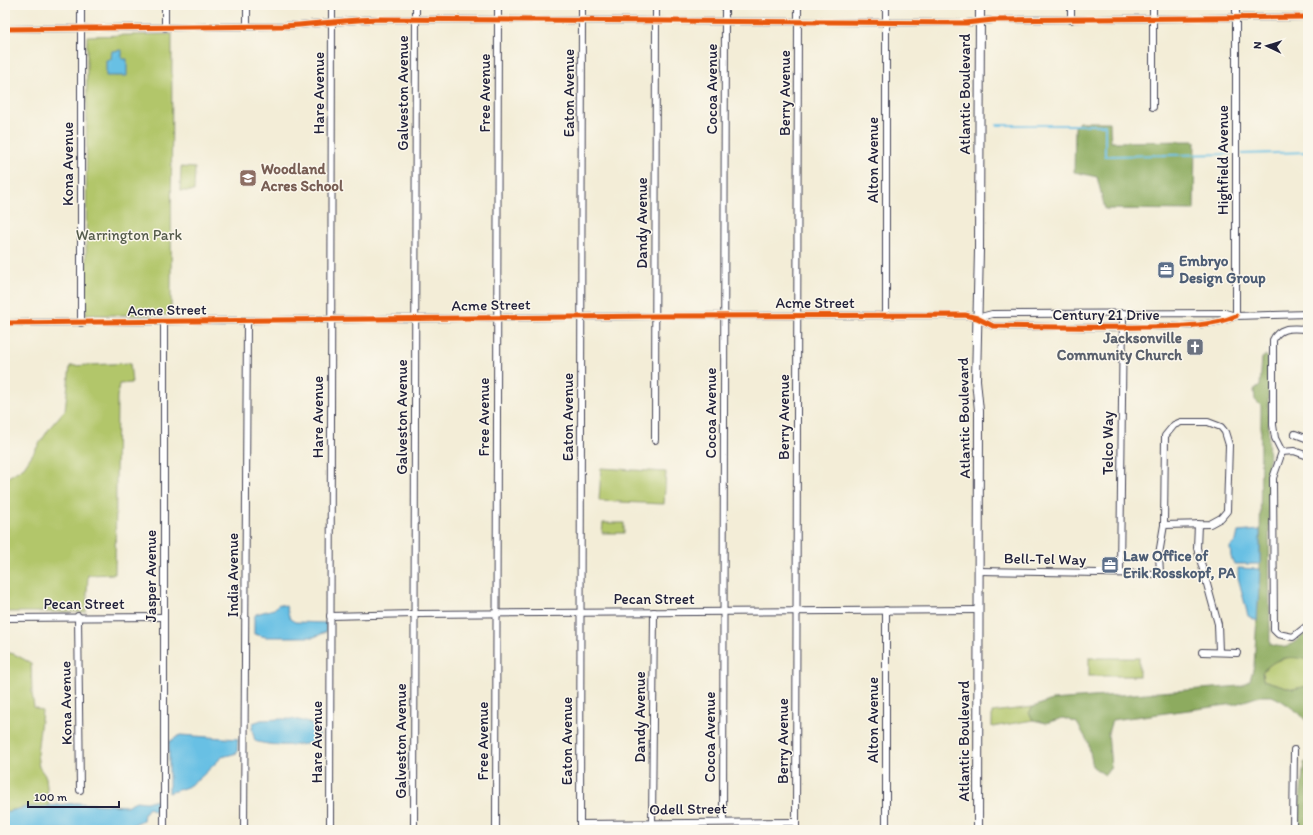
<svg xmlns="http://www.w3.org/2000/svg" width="1313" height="835" viewBox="0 0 1313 835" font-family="Itim,sans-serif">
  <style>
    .green { fill: #b2c66a; stroke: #6a7452 }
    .forest { fill: #8dab5e; stroke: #58664c }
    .water { fill: #67c0e4; stroke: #447190 }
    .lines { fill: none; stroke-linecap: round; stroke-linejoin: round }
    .stream { stroke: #67c0e4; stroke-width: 2 }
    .minor-casing { stroke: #414052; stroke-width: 8 }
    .major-casing { stroke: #414052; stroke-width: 10 }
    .minor { stroke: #fff; stroke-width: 6 }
    .major { stroke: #fff; stroke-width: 8 }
    .cycleway-casing { stroke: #fbf7ec; stroke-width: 8 }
    .cycleway { stroke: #e8590c; stroke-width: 5 }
    .labels { text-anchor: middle; stroke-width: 3; stroke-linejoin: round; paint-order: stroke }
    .street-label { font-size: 15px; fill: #22223b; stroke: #fbf7ec }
    .education-label { font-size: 15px; font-weight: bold; fill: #785e54; stroke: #fbf7ec; text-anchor: start }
    .park-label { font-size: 15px; fill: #545b4b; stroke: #fbf7ec }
    .service-label { font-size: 15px; font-weight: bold; fill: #4e5e75; stroke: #fbf7ec; text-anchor: start }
    .worship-label { font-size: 15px; font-weight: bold; fill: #5b616d; stroke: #fbf7ec; text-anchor: end }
  </style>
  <rect width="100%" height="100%" fill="#fbf7ec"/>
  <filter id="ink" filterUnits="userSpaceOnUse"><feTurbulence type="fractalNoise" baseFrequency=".025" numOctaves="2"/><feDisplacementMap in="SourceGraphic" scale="8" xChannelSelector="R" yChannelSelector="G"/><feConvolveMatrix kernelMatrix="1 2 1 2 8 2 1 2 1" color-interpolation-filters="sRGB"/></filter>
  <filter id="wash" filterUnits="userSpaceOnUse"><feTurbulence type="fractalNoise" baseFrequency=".012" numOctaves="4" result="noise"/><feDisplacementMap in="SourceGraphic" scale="16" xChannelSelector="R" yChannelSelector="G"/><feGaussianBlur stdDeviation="0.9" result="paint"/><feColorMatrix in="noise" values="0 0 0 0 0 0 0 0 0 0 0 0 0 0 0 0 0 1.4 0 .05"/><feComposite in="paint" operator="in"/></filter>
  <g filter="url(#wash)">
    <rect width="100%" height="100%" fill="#f3edd7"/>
    <g class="green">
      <path d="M172,34l-1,281h-85l1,-279z"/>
      <path d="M181,167l14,1 -1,23h-14z"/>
      <path d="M130,363l2,20 -13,1 -2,13 -2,177 -27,1 -2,37h-81v-133l19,-12 27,-41 14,-16 5,-44z"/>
      <path d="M601,468l65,4 -2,32 -65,-3z"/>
      <path d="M603,523h21v10h-22z"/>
      <path d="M5,652l9,2 17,9 1,30 2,14 8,4 -5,43 2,13 7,10 3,30h-22l-22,5z"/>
      <path d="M1293,656l15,4v26l-15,3 -30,-9 -1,-8 11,-10z"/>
      <rect x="1089" y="658" width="50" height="18"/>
      <path d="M1033,707l-3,6 3,7 -41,7v-15z"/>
    </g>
    <g class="forest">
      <path d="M1079,122h31l1,20 84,-1 -1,69 -89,-1 -8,-32 -23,-5 1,-45z"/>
      <path d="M1266,355l2,3 2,286c18,7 25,-2 38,-13v29c-20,-5 -31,-3 -46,12l1,8 30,9 15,-3v37l-9,-10 -17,-12 -10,-5h-12l-25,8 -123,16 -4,13 3,34 -6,8 -12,-8 -5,-25 -11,-19 -14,-5 -17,5 -13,-3 -4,-7 4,-6 19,-7 189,-14 9,-6 4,-14 6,-97 1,-163 -6,-6 -1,-10 6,-4 2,-28z"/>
      <path d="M1308,761v69h-9l-1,-12 6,-55z"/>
    </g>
    <g class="water">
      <path d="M122,50v9h5v17h-21v-16l5,-1 1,-8z"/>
      <path d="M1260,530v34h-26l-3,-7 -1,-10 6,-6 2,-9z"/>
      <path d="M1238,568l22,1 -3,52 -9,-5 -10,-39z"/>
      <path d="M279,604l7,2 4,13 5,3 31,1v9l-12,5h-48l-12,-3v-16l2,-4 18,-5z"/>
      <path d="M282,719c15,0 24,1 36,9l1,11c-10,9 -51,7 -64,2l-3,-12 1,-6 8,-3z"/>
      <path d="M180,735l58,4 -1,14 -15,4 -23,22 -12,8 -18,6v-51z"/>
      <path d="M153,800l5,1 -3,11 -6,-4 -5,6 -1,6 -21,10h-117v-18l22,-5 6,1 43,-5 50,3 10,-5 10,1z"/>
    </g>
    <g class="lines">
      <g class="stream">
        <path d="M997,125h108v31l125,-2"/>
        <path d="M1242,154l66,-2"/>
      </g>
    </g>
  </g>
  <g filter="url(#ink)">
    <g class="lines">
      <defs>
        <g id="minor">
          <path d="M81,5v318"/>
          <path d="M1071,20v-15"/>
          <path d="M247,26v-21"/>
          <path d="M165,28v-23"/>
          <path d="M5,29l278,-3c32,-2 64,-6 96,-7l587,4 27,-3 315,-3"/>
          <path d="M1153,107v-102"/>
          <path d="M886,315v-310"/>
          <path d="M1236,316v-311"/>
          <path d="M977,318l15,-4 233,-1 11,3 72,-2"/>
          <path d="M5,323l650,-7 310,-1 12,3 16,8c49,1 99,2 149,1 30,-1 66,1 94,-11"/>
          <path d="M1308,329c-14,0 -28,-4 -35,11v85l2,13 7,14 -9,26 1,152 4,4 15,3 15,-12"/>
          <path d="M1295,434l13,5"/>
          <path d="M655,440l1,-435"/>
          <path d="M1282,452l12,-1 14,5"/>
          <path d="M1198,524l-1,24 21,76 1,28"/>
          <path d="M978,571l182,3 -1,-20 5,-29 1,-89 9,-11 7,-3h27l13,5 4,5 4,13 -2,66 -6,7 -11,6 -46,1"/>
          <path d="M1120,573l3,-260"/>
          <path d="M886,610v220"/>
          <path d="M78,616l2,174"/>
          <path d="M330,616l84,-2 565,-4"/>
          <path d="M5,618l159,-1"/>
          <path d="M1202,652l35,1"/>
          <path d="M723,822l2,-817"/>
          <path d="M652,823l2,-211"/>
          <path d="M580,824l216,-2"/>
          <path d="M164,830v-508"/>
          <path d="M244,830l3,-509"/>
          <path d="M330,830l2,-825"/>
          <path d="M414,830l2,-825"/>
          <path d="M496,830l2,-825"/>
          <path d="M580,830l2,-825"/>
          <path d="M796,830l2,-825"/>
          <path d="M1293,830l1,-80"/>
        </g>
        <path id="major" d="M978,830l1,-419 -3,-31 3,-130 1,-245"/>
      </defs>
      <use href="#minor" class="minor-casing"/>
      <use href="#major" class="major-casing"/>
      <use href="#minor" class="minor"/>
      <use href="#major" class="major"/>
      <defs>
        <g id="cycleway">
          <path d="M5,29l278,-3c32,-2 64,-6 96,-7l587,4 27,-3 315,-3"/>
          <path d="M5,323l650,-7 310,-1 12,3 16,8c49,1 99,2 149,1 30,-1 66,1 94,-11"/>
        </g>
      </defs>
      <use href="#cycleway" class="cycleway-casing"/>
      <use href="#cycleway" class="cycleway"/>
    </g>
  </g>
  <defs>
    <symbol id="school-square" viewBox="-11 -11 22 22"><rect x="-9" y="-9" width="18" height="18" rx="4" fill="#8d6e63" stroke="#fbf7ec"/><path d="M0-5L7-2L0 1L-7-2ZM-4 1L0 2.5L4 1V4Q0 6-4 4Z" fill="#fff"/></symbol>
    <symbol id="office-square" viewBox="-11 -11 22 22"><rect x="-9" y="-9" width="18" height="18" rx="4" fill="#5c6f8a" stroke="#fbf7ec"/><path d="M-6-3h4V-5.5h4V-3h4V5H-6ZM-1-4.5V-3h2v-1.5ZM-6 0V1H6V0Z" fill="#fff"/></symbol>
    <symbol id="church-square" viewBox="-11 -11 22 22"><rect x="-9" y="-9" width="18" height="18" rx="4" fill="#6b7280" stroke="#fbf7ec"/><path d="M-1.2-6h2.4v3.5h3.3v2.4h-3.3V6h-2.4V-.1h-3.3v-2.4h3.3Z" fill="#fff"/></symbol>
  </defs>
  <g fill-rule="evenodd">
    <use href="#school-square" x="238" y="168" width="20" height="20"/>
    <use href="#office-square" x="1156" y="260" width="20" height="20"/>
    <use href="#church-square" x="1185" y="337" width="20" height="20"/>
    <use href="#office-square" x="1100" y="555" width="20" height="20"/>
  </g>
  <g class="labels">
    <g class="street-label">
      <text transform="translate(712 89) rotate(-90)" y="5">Cocoa Avenue</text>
      <text transform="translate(319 93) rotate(-90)" y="5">Hare Avenue</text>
      <text transform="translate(403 93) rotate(-90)" y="5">Galveston Avenue</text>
      <text transform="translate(485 93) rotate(-90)" y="5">Free Avenue</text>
      <text transform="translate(569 93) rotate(-90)" y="5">Eaton Avenue</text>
      <text transform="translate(785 93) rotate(-90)" y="5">Berry Avenue</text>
      <text transform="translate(965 94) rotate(-90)" y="5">Atlantic Boulevard</text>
      <text transform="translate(873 160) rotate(-90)" y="5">Alton Avenue</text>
      <text transform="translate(1223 160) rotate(-90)" y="5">Highfield Avenue</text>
      <text transform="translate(68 164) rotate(-90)" y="5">Kona Avenue</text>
      <text transform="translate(642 223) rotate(-90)" y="5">Dandy Avenue</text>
      <text x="815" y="308">Acme Street</text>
      <text transform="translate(491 305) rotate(-1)" y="5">Acme Street</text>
      <text transform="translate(167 310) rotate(-1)" y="5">Acme Street</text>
      <text x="1106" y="320">Century 21 Drive</text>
      <text transform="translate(711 413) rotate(-90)" y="5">Cocoa Avenue</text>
      <text transform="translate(318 417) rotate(-90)" y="5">Hare Avenue</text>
      <text transform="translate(402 417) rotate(-90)" y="5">Galveston Avenue</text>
      <text transform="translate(484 417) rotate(-90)" y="5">Free Avenue</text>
      <text transform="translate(568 417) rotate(-90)" y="5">Eaton Avenue</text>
      <text transform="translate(784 417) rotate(-90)" y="5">Berry Avenue</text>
      <text transform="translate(964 418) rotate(-91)" y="5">Atlantic Boulevard</text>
      <text transform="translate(1108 443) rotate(-90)" y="5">Telco Way</text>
      <text transform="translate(1045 559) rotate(1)" y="5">Bell-Tel Way</text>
      <text transform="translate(233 575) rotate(-90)" y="5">India Avenue</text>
      <text transform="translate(151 576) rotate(-90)" y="5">Jasper Avenue</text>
      <text x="654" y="604">Pecan Street</text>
      <text x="84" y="609">Pecan Street</text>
      <text transform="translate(66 703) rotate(-91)" y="5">Kona Avenue</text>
      <text transform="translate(640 717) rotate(-90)" y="5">Dandy Avenue</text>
      <text transform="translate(873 720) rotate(-90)" y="5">Alton Avenue</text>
      <text transform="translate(710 737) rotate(-90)" y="5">Cocoa Avenue</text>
      <text transform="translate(401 741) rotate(-90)" y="5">Galveston Avenue</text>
      <text transform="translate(483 741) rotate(-90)" y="5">Free Avenue</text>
      <text transform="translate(567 741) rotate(-90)" y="5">Eaton Avenue</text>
      <text transform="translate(783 741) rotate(-90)" y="5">Berry Avenue</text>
      <text transform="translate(964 741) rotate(-90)" y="5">Atlantic Boulevard</text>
      <text transform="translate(317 742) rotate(-90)" y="5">Hare Avenue</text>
      <text transform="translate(688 809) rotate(-1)" y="5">Odell Street</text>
    </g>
    <g class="education-label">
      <text x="261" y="174">Woodland<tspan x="261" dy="17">Acres School</tspan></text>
    </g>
    <g class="park-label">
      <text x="129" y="240">Warrington Park</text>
    </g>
    <g class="service-label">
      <text x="1179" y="266">Embryo<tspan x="1179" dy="17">Design Group</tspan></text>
      <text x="1123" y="561">Law Office of<tspan x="1123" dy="17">Erik Rosskopf, PA</tspan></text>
    </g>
    <g class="worship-label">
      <text x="1182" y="343">Jacksonville<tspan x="1182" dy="17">Community Church</tspan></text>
    </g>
  </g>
  <rect width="1313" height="835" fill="none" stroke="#fbf7ec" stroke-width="20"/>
  <g transform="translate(1267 46) rotate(274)" stroke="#fbf7ec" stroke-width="3" paint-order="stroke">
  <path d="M0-3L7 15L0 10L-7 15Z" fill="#22223b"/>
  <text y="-6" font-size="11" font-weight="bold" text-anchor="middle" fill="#22223b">N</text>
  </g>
  <path d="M28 801v6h91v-6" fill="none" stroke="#22223b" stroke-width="2"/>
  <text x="34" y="801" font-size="12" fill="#22223b" stroke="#fbf7ec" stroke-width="3" paint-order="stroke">100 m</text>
</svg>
